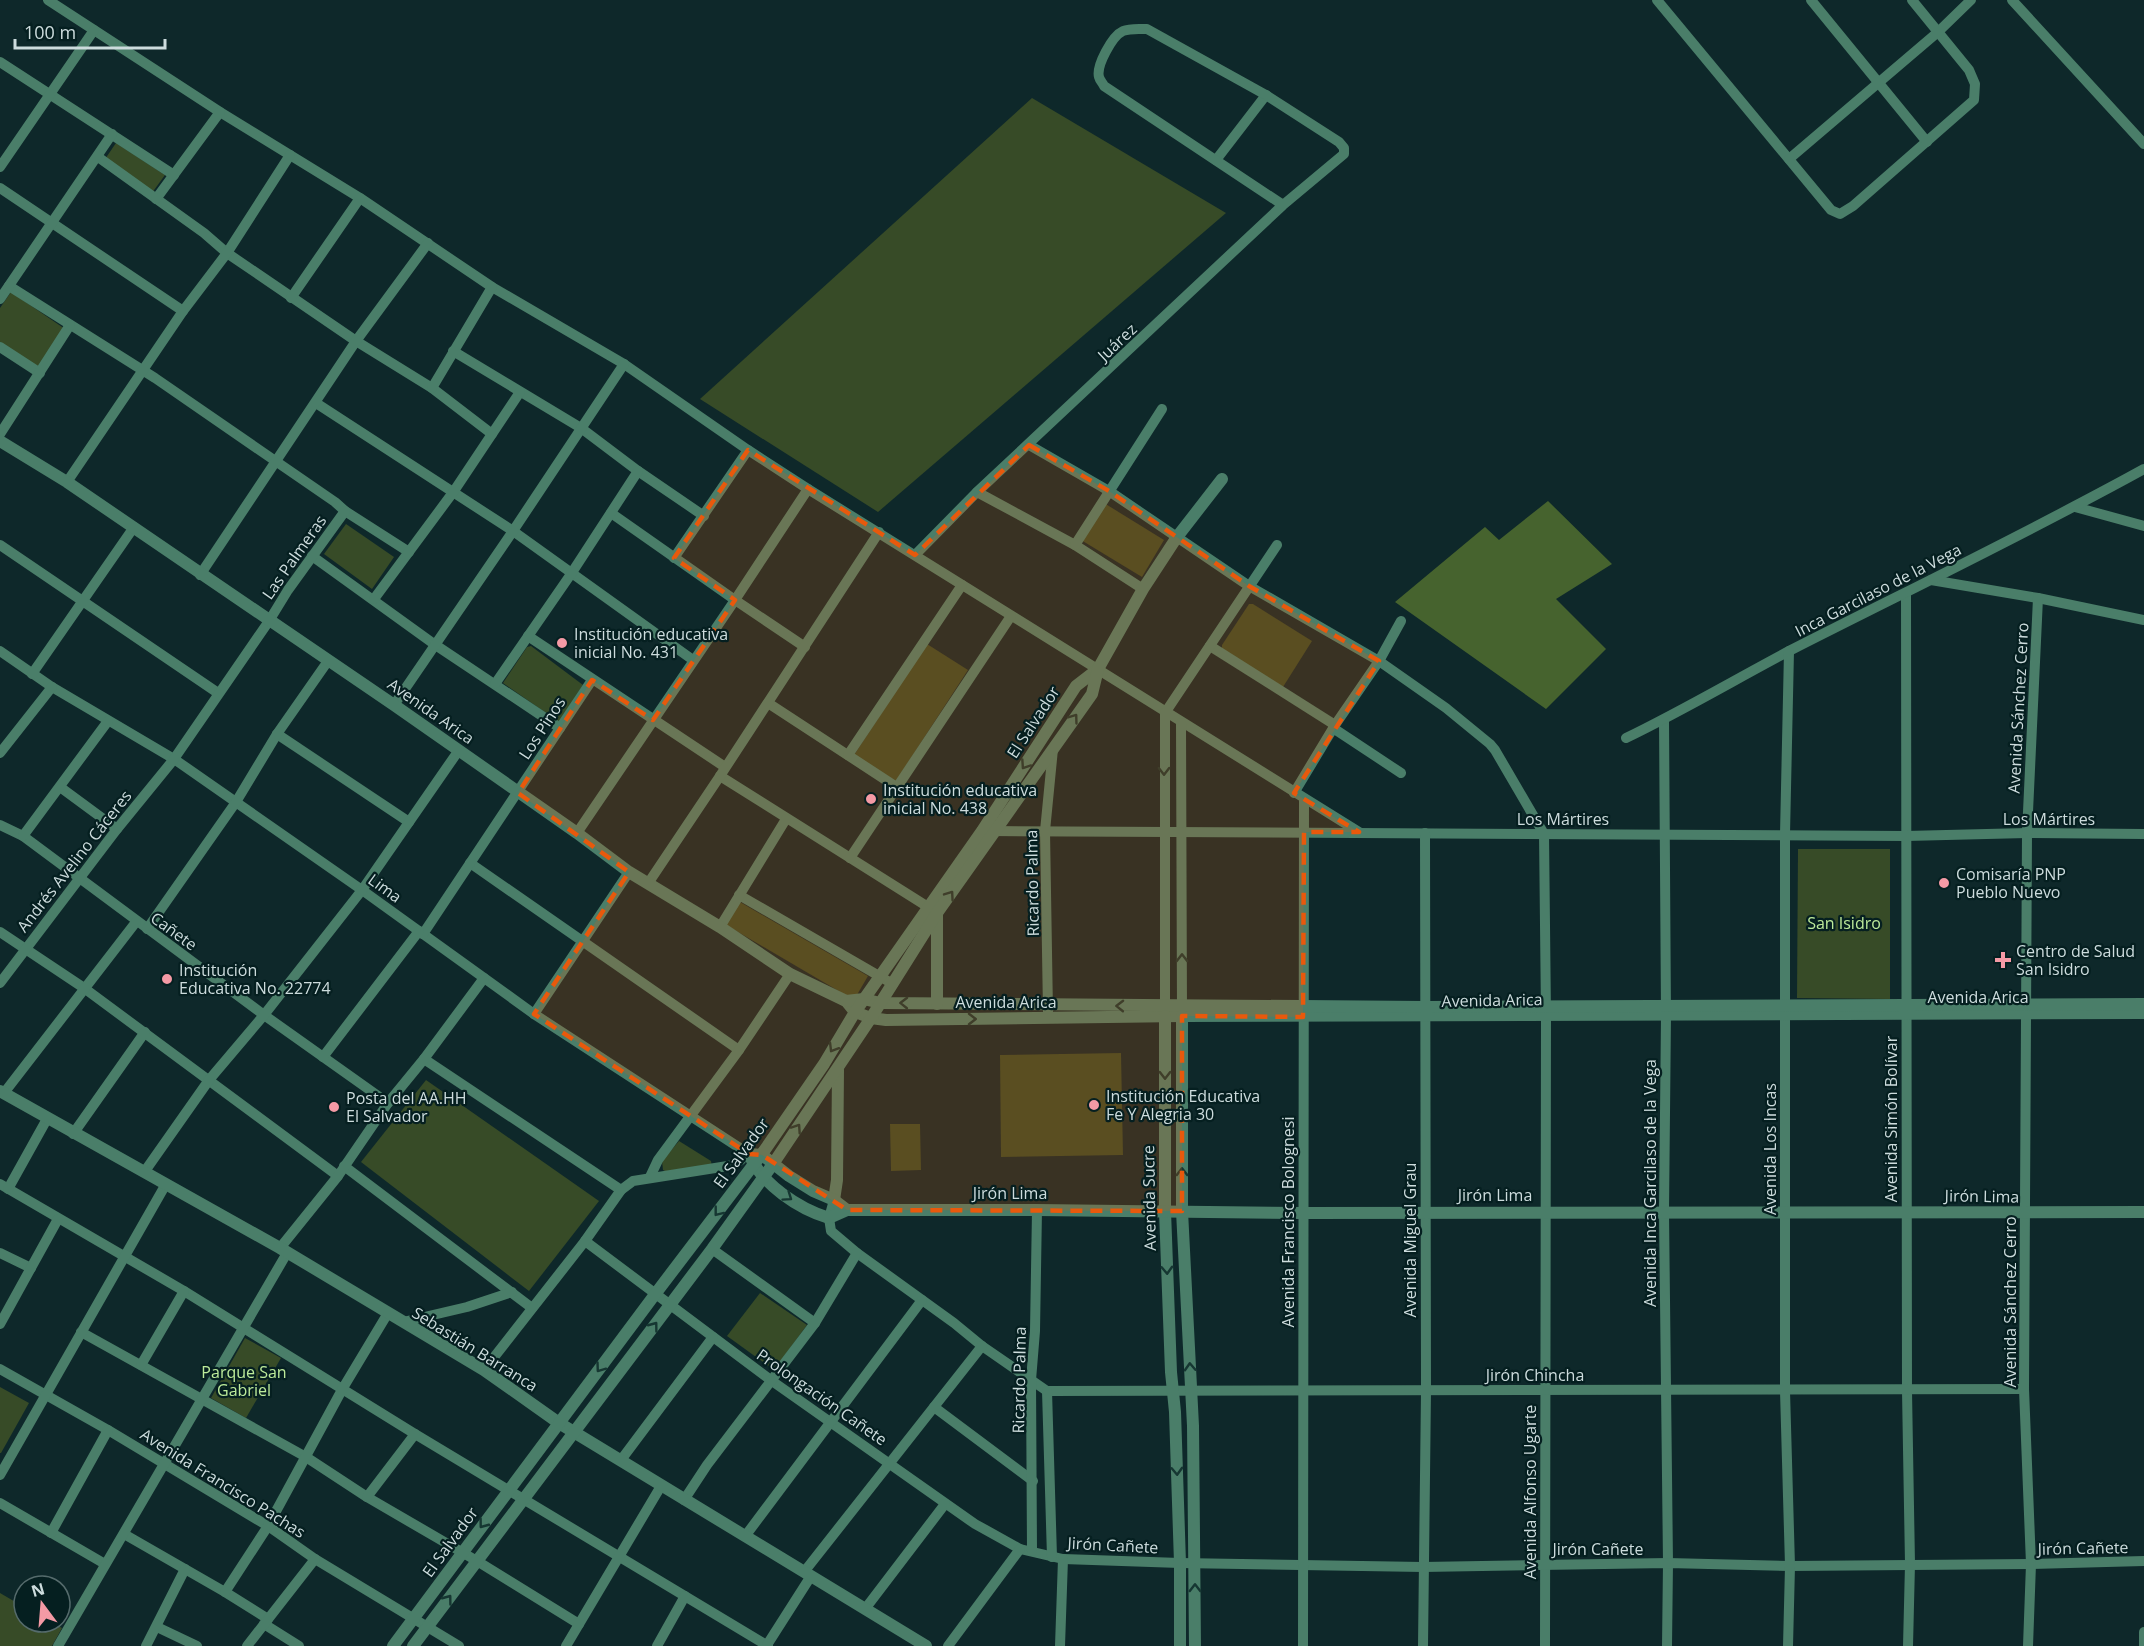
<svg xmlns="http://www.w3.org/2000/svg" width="2144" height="1646" viewBox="0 0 2144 1646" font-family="'Open Sans',sans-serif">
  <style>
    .green { fill: #374b27 }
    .forest { fill: #46632e }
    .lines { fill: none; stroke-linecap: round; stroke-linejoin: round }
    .minor { stroke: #4a7e69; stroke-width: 10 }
    .tertiary { stroke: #4a7e69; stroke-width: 12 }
    .oneway { stroke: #163732 }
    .marked { fill: #e8590c; fill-opacity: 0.2; stroke: #e8590c; stroke-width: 4.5; stroke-dasharray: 12 8; stroke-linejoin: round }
    .poi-dot { fill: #f49aa5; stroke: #051f20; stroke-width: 2 }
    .labels { text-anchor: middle; stroke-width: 4.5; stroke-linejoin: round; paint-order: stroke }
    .street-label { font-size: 16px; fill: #cddcdd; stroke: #051f20 }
    .poi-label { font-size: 16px; fill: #cddcdd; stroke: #051f20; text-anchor: start }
    .park-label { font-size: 16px; fill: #bcea9a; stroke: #051f20 }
  </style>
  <rect width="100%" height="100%" fill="#0e282a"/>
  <g class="green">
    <path d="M1032,98l194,115 -348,299 -178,-113z"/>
    <path d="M116,143l49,32 -16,22 -48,-32z"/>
    <path d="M11,292l54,37 -27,38 -38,-25v-34z"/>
    <path d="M1104,503l60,37 -22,37 -61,-37z"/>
    <path d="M346,524l48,33 -22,32 -48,-35z"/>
    <path d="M1249,604h4l59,37 -29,46 -61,-38v-4z"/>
    <path d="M927,644l41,26 -72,111 -42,-26z"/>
    <path d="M531,646l52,39 -24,37 -56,-39 24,-36z"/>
    <path d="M1798,849h92v150l-93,-1z"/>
    <path d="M740,902l128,74 -14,24 -128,-75z"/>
    <path d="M1121,1053l2,102 -122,2 -1,-102z"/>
    <path d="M426,1080l173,121 -70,90 -168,-129z"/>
    <path d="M890,1124h30l1,46 -30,1z"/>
    <path d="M679,1141l32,20 1,6 -45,5 -4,-2 -1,-9z"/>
    <path d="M760,1293l47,32 -33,45 -47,-34z"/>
    <path d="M245,1338l36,20 -35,60 -35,-20z"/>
    <path d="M0,1387l29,16 -28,50h-1z"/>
    <path d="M0,1593l24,14v15h27l11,6 -10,18h-52z"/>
  </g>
  <path class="forest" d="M1548,501l64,63 -56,35 50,50 -60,60 -151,-107 90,-75 14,13z"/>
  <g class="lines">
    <g class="minor">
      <path d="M48,0l172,112 140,86 132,89 132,77 124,86 60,39 551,343"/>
      <path d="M1657,0l174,210 9,4 13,-8 121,-106 1,-16 -6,-14 -57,-70"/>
      <path d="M1811,0l116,142"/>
      <path d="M2012,0l132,144"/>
      <path d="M0,62l174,113"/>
      <path d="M98,157l106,76 23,20 129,88 76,47 60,46"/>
      <path d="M1789,159l149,-127 33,-32"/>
      <path d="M1216,160l50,-65"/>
      <path d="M0,167l94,-137"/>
      <path d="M0,188l183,123"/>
      <path d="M156,199l64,-87"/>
      <path d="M9,286l146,92 180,124 10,9 64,41"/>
      <path d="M291,298l69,-100"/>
      <path d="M0,299l112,-165"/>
      <path d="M0,347l40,26"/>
      <path d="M453,351l128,77 57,43 66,45"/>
      <path d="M432,388l60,-101"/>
      <path d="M316,403l197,128 180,129"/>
      <path d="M0,434l70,-109"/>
      <path d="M1029,445l80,46 140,95 130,75 67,47 44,36 5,6 49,84 2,182 -1,630"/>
      <path d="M67,482l116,-171 44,-58 63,-98"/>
      <path d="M977,492l98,53 68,44"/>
      <path d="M2075,507l69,19"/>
      <path d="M611,513l124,87 70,47"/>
      <path d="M0,545l218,148"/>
      <path d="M1075,545l87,-136"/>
      <path d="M915,555l62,-63 306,-287 61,-51v-6l-5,-6 -73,-47 -119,-66c-8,0 -17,-1 -24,2 -11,5 -27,35 -24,46 1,4 4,6 5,9l179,119"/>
      <path d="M312,556l122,88 126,84"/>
      <path d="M674,558l74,-108"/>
      <path d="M200,575l156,-234 72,-98"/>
      <path d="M1931,580l107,18 106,22"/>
      <path d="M1906,593l1,798 3,173 -2,82"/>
      <path d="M374,599l80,-108 66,-99"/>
      <path d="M528,636l197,131"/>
      <path d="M1210,646l125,79"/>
      <path d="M0,651l52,36 122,72 188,131 172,124 215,140"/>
      <path d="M32,674l102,-147"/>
      <path d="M495,684l76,-110 67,-103"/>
      <path d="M768,703l130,85"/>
      <path d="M394,705l119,-174 111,-167"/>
      <path d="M1664,720l2,295 -2,197 4,351 -1,83"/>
      <path d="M1181,723l1,290"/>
      <path d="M1333,728l68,45"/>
      <path d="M277,734l132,88"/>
      <path d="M1626,738c56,-27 110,-59 165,-88 118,-60 237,-117 353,-181"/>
      <path d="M0,753l52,-66"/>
      <path d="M848,755l114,-170"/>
      <path d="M720,776l216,136"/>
      <path d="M60,787l57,42"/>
      <path d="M1294,793l41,-68 44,-64 22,-40"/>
      <path d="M0,825l23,11 241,179 124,88"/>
      <path d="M989,831l917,5 121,-3 117,1"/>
      <path d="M577,833l158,-233 73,-111"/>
      <path d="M23,836l85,-115"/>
      <path d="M850,858l161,-242"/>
      <path d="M470,863l269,187"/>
      <path d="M649,882l71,-106 159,-244"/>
      <path d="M739,895l154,89"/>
      <path d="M720,927l66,-108"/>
      <path d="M147,929l89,-127 41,-68 51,-73"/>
      <path d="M0,932l84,56 254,188"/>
      <path d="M423,934l169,-254"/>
      <path d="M0,983l117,-154 57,-70 95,-138 19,-31 57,-79"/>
      <path d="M1165,1011v-298l112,-168"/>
      <path d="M1048,1012l-3,-181 8,-82"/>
      <path d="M534,1014l95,-142"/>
      <path d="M323,1057l96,-126"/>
      <path d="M424,1059l197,131"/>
      <path d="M4,1093l132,-171"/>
      <path d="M73,1134l72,-102"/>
      <path d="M344,1166l188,142"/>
      <path d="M145,1171l64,-91 55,-65 98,-125 97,-140"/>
      <path d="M650,1177l8,-17 81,-110 51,-76"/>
      <path d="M0,1184l184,107 231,143 353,212"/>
      <path d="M8,1189l39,-70"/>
      <path d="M834,1200l-5,18 2,13 26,22 97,70 28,23 65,45"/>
      <path d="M585,1241l187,140 203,143 45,25 43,10 117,4 243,4 245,-4 122,3 241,-2 113,-3"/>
      <path d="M280,1248l58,-72 50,-73 36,-44 60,-81"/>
      <path d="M712,1249l103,74"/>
      <path d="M0,1253l31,15"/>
      <path d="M403,1322l64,-15 45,-15"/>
      <path d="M0,1324l58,-105"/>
      <path d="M81,1332l225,125 61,40 110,64 102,63"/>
      <path d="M141,1365l43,-74"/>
      <path d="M0,1369l108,61 160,96 47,33 144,87"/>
      <path d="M484,1370l101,-129 36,-51 12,-9 101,-16 7,-5 2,-11"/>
      <path d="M1047,1391l977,-2"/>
      <path d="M1047,1391l5,166"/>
      <path d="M934,1407l99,74"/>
      <path d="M621,1460l92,-123"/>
      <path d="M0,1475l166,-291"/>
      <path d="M367,1497l48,-63"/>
      <path d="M684,1500l23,-35 108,-142 42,-70"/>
      <path d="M0,1503l105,61"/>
      <path d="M51,1533l57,-103"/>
      <path d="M124,1534l101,58 43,27"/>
      <path d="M746,1535l176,-235"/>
      <path d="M1032,1551l-1,-171 4,-49 2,-121"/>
      <path d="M804,1572l178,-226"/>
      <path d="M225,1592l43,-66 75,-138 45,-75"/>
      <path d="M865,1609l80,-105"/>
      <path d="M264,1624l35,22"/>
      <path d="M157,1627l40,19"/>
      <path d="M767,1645l44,-69"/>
      <path d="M58,1646l229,-393"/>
      <path d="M146,1646l39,-77"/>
      <path d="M247,1646l68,-87"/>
      <path d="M566,1646l95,-160"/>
      <path d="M657,1646l28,-50"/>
      <path d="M948,1646l72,-97"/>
      <path d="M1060,1646l3,-87"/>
      <path d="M1303,1646l1,-847"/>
      <path d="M1423,1646l3,-255 -1,-558"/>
      <path d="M1788,1646l2,-80 -5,-175v-557l4,-183"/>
      <path d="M2028,1646l3,-82 -7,-175 3,-556 11,-235"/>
      <path d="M2144,1646v-14"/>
    </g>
    <g class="tertiary">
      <path d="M0,441l67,41 327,223 183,128 52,39 91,55 70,47 56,27 9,11 16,6 15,2 296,-4 962,-3"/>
      <path d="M846,1001l18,-2 16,4 545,4 719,-3"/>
      <path d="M937,1004v-89"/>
      <path d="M1165,1016v195l6,161 4,40 5,151v83"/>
      <path d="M1182,1016v195l11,215 2,220"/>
      <path d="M0,1091l280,157 204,122 75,53 367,223"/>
      <path d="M834,1200l3,-20 1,-110"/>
      <path d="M847,1210l-13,-10 -21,-9 -24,-15 -27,-21 -13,-1c12,30 50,55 80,64l18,-8h190l265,3 842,-1"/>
      <path d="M393,1646l263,-353 108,-142 60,-87 31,-52 127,-181 94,-145 22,-17"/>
      <path d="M413,1646l299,-397 61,-85 98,-146 66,-105 155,-219 6,-25 45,-80 34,-52 45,-58"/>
    </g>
  </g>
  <defs><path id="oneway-chevron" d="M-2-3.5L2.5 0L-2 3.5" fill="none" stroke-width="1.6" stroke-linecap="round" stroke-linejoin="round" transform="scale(1.5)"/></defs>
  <g class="oneway">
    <use href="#oneway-chevron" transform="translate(1074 718) rotate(-54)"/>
    <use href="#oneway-chevron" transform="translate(1025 765) rotate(124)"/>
    <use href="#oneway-chevron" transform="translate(1164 771) rotate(90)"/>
    <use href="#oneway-chevron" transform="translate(950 895) rotate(-55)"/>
    <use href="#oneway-chevron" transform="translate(1182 958) rotate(-90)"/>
    <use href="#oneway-chevron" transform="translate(904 1003) rotate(-179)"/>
    <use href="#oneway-chevron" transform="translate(1120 1006) rotate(-179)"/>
    <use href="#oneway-chevron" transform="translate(972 1019)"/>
    <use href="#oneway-chevron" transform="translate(833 1048) rotate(121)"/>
    <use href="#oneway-chevron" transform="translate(1165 1075) rotate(90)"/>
    <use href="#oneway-chevron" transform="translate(797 1128) rotate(-56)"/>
    <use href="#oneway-chevron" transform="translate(1182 1172) rotate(-90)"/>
    <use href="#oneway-chevron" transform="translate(788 1197) rotate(35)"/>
    <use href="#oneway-chevron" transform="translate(718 1212) rotate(128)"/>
    <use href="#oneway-chevron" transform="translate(1167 1270) rotate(88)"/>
    <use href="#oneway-chevron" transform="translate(654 1326) rotate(-53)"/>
    <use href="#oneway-chevron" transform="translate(1190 1367) rotate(-93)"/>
    <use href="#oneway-chevron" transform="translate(600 1368) rotate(126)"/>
    <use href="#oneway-chevron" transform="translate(1177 1471) rotate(88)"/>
    <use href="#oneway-chevron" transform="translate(483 1524) rotate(127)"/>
    <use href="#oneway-chevron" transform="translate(1195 1588) rotate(-90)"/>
    <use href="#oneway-chevron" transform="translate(448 1599) rotate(-53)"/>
  </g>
  <path class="marked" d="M1029,445l80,46 140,95 130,75 -85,132 65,39h-55l-1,185 -121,-1v195l-335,-1 -85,-55 -13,-1 -215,-140 95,-142 -111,-79 74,-113 61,40 82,-120 -61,-42 74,-108 167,105z"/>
  <g class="poi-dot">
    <circle cx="562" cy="643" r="6"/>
    <circle cx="871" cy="799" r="6"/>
    <circle cx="1944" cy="883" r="6"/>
    <path d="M2000 951h6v6h6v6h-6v6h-6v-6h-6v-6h6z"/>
    <circle cx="167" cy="979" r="6"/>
    <circle cx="1094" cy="1105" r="6"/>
    <circle cx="334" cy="1107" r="6"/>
  </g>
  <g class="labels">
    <g class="street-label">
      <text transform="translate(1117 342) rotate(-43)" y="6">Juárez</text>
      <text transform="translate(294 557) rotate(-55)" y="6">Las Palmeras</text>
      <text transform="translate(1878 590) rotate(-27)" y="6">Inca Garcilaso de la Vega</text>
      <text transform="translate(2018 708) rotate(-87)" y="6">Avenida Sánchez Cerro</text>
      <text transform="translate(431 711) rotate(35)" y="6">Avenida Arica</text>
      <text transform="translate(1033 722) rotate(-57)" y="6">El Salvador</text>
      <text transform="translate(542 728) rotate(-57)" y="6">Los Pinos</text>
      <text x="1563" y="825">Los Mártires</text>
      <text x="2049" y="825">Los Mártires</text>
      <text transform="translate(74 861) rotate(-52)" y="6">Andrés Avelino Cáceres</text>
      <text transform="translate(1032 883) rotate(-91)" y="6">Ricardo Palma</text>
      <text transform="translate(385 888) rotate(36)" y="6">Lima</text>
      <text transform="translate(174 931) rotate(36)" y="6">Cañete</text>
      <text x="1978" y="1003">Avenida Arica</text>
      <text transform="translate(1492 1000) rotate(-1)" y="6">Avenida Arica</text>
      <text x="1006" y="1008">Avenida Arica</text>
      <text transform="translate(1891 1119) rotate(-90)" y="6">Avenida Simón Bolívar</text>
      <text transform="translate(1770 1149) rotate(-90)" y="6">Avenida Los Incas</text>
      <text transform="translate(741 1153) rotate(-54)" y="6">El Salvador</text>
      <text transform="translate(1650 1183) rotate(-90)" y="6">Avenida Inca Garcilaso de la Vega</text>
      <text x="1010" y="1199">Jirón Lima</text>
      <text x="1495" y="1201">Jirón Lima</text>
      <text transform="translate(1982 1196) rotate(1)" y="6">Jirón Lima</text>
      <text transform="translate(1149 1198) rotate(-91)" y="6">Avenida Sucre</text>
      <text transform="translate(1288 1222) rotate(-90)" y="6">Avenida Francisco Bolognesi</text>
      <text transform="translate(1410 1240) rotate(-90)" y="6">Avenida Miguel Grau</text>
      <text transform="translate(2010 1302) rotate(-90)" y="6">Avenida Sánchez Cerro</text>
      <text transform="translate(475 1349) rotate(32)" y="6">Sebastián Barranca</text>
      <text x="1535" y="1381">Jirón Chincha</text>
      <text transform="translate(1019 1380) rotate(-89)" y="6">Ricardo Palma</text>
      <text transform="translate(822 1397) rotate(35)" y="6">Prolongación Cañete</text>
      <text transform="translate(223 1483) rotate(32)" y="6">Avenida Francisco Pachas</text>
      <text transform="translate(1530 1492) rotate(-90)" y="6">Avenida Alfonso Ugarte</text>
      <text transform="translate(450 1542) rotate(-54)" y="6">El Salvador</text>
      <text transform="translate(1113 1545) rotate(3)" y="6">Jirón Cañete</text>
      <text transform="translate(2083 1548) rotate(-1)" y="6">Jirón Cañete</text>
      <text x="1598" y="1555">Jirón Cañete</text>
    </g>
    <g class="poi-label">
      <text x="574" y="640">Institución educativa<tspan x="574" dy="18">inicial No. 431</tspan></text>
      <text x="883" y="796">Institución educativa<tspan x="883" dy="18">inicial No. 438</tspan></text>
      <text x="1956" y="880">Comisaría PNP<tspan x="1956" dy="18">Pueblo Nuevo</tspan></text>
      <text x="2016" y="957">Centro de Salud<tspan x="2016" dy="18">San Isidro</tspan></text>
      <text x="179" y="976">Institución<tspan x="179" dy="18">Educativa No. 22774</tspan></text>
      <text x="1106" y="1102">Institución Educativa<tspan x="1106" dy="18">Fe Y Alegria 30</tspan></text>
      <text x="346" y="1104">Posta del AA.HH<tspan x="346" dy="18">El Salvador</tspan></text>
    </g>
    <g class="park-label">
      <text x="1844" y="929">San Isidro</text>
      <text x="244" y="1378">Parque San<tspan x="244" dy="18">Gabriel</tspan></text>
    </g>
  </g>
  <g transform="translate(42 1604) rotate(344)"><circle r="28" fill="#051f20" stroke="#556b6c" stroke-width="1.5"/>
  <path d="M0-4.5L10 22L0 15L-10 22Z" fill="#f49aa5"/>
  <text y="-9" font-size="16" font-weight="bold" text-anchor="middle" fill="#cddcdd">N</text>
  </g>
  <path d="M15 39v9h150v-9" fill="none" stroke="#cddcdd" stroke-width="3"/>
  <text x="24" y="39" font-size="18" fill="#cddcdd" stroke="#051f20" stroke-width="4.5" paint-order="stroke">100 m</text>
</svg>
